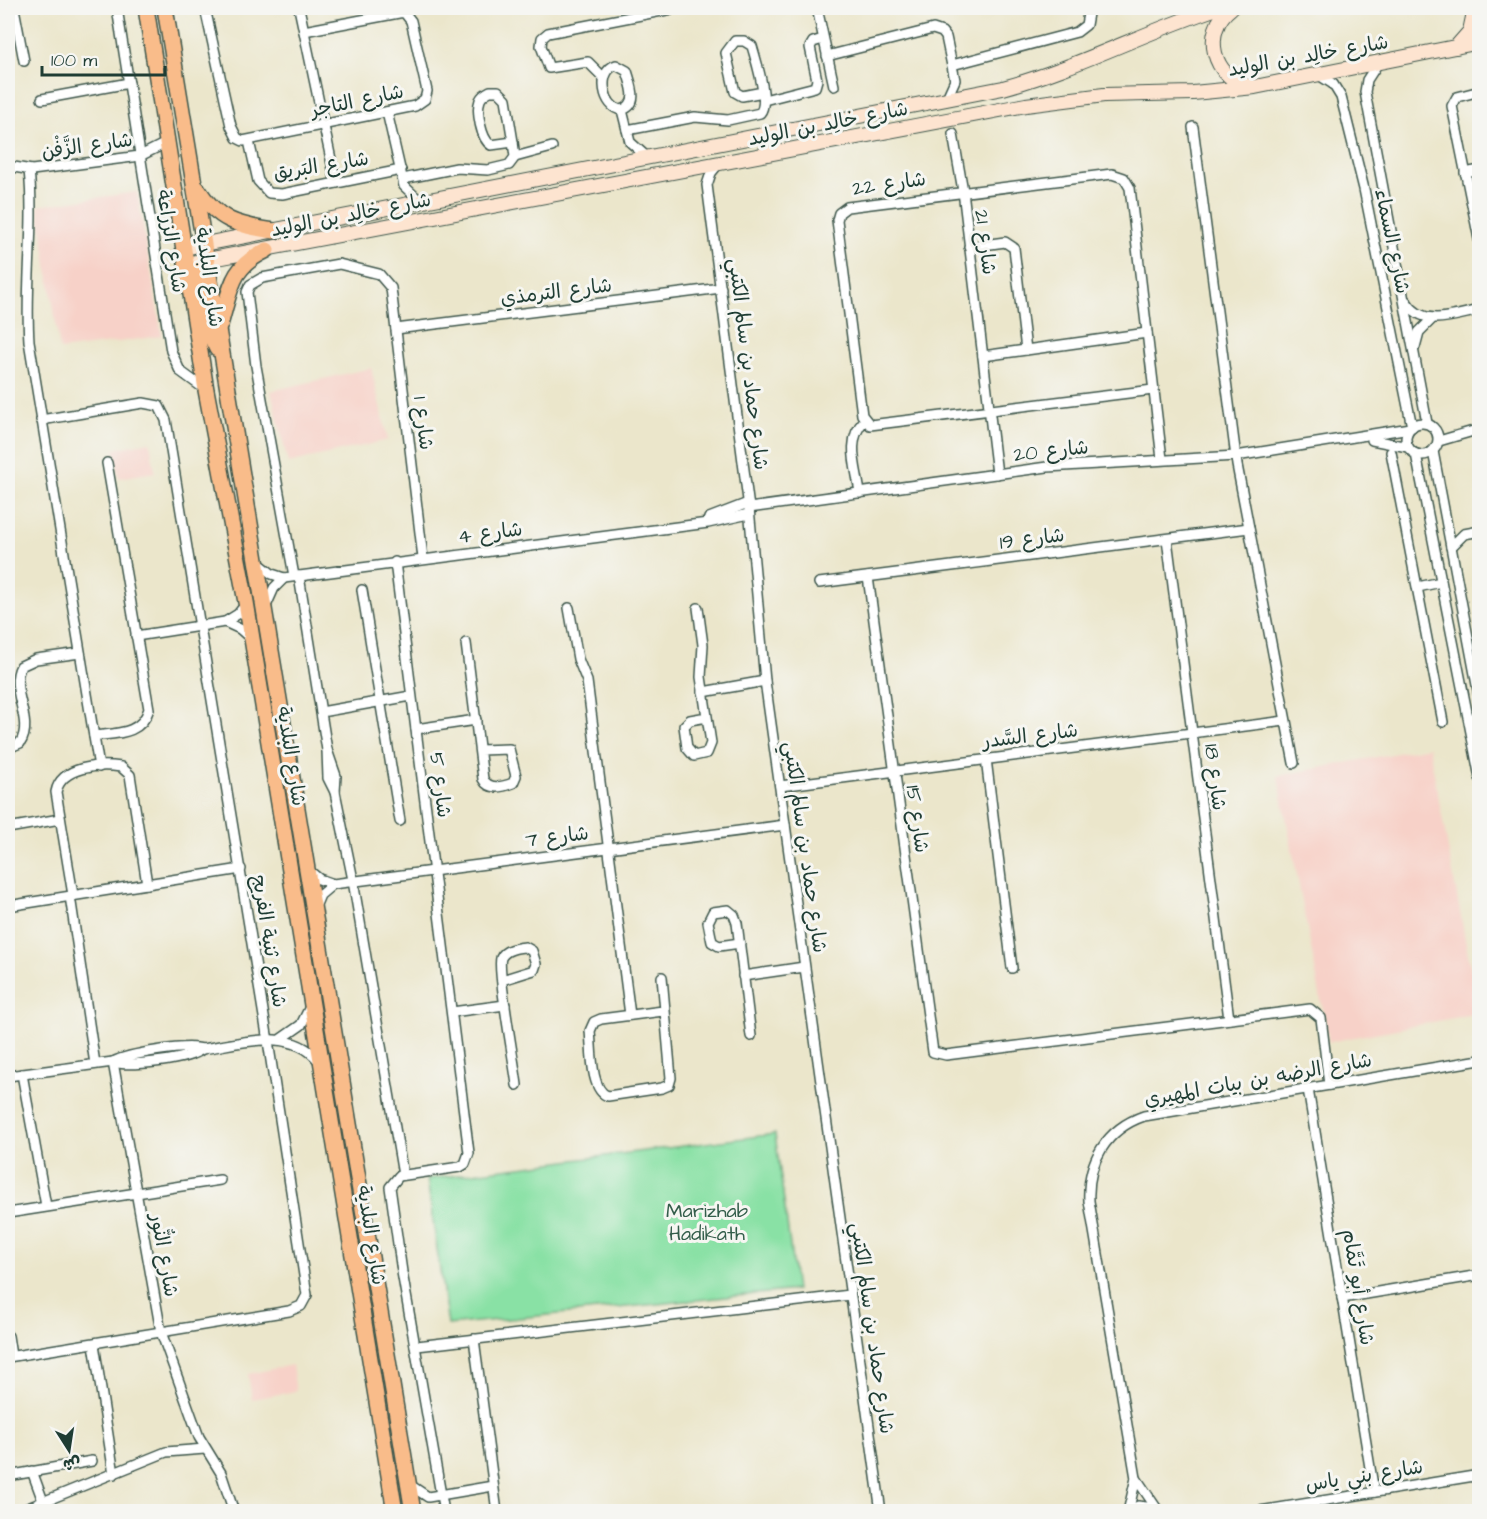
<svg xmlns="http://www.w3.org/2000/svg" width="1487" height="1519" viewBox="0 0 1487 1519" font-family="'Architects Daughter','Playpen Sans Arabic',sans-serif">
  <style>
    .built { fill: #f7d1c8 }
    .park { fill: #89e1a5; stroke: #548f6c; stroke-width: 1.5 }
    .lines { fill: none; stroke-linecap: round; stroke-linejoin: round }
    .street-casing { stroke: #3e564b; stroke-width: 12 }
    .secondary-casing { stroke: #3e564b; stroke-width: 16 }
    .primary-casing { stroke: #3e564b; stroke-width: 18 }
    .street { stroke: #fff; stroke-width: 9 }
    .secondary { stroke: #fde4d0; stroke-width: 14 }
    .primary { stroke: #f9bc8a; stroke-width: 15 }
    .labels { text-anchor: middle; stroke-width: 6; stroke-linejoin: round; paint-order: stroke }
    .street-label { font-size: 20px; fill: #1f3d34; stroke: #f6f6f2 }
    .park-label { font-size: 20px; fill: #345e4b; stroke: #f6f6f2 }
  </style>
  <rect width="100%" height="100%" fill="#f6f6f2"/>
  <filter id="ink" filterUnits="userSpaceOnUse"><feTurbulence type="fractalNoise" baseFrequency=".0167" numOctaves="2"/><feDisplacementMap in="SourceGraphic" scale="12" xChannelSelector="R" yChannelSelector="G"/><feConvolveMatrix kernelMatrix="1 2 1 2 8 2 1 2 1" color-interpolation-filters="sRGB"/></filter>
  <filter id="wash" filterUnits="userSpaceOnUse"><feTurbulence type="fractalNoise" baseFrequency=".008" numOctaves="4" result="noise"/><feDisplacementMap in="SourceGraphic" scale="24" xChannelSelector="R" yChannelSelector="G"/><feGaussianBlur stdDeviation="1.35" result="paint"/><feColorMatrix in="noise" values="0 0 0 0 0 0 0 0 0 0 0 0 0 0 0 0 0 1.4 0 .05"/><feComposite in="paint" operator="in"/></filter>
  <g filter="url(#wash)">
    <rect width="100%" height="100%" fill="#ebe6cb"/>
    <g class="built">
      <path d="M137,192l25,144 -102,14 -22,-144z"/>
      <path d="M371,368l17,72 -100,23 -17,-72z"/>
      <path d="M150,442l5,30 -36,6 -5,-29z"/>
      <path d="M1429,747l50,266 -150,29 -51,-266z"/>
      <path d="M292,1365l4,26 -44,8 -4,-25z"/>
    </g>
    <path class="park" d="M775,1134l21,156 -348,35 -21,-146z"/>
  </g>
  <g filter="url(#ink)">
    <g class="lines">
      <defs>
        <g id="street">
          <path d="M14,8l10,53"/>
          <path d="M117,8l54,343 9,20 26,19"/>
          <path d="M205,8l26,118 6,12 6,3 172,-35 10,-7 2,-8 -16,-70 -7,-9 -100,19"/>
          <path d="M299,8l37,175"/>
          <path d="M817,8l17,78"/>
          <path d="M827,56l106,-27 9,3 4,5 9,43 -9,20"/>
          <path d="M1378,63l-11,17 -2,12 62,331"/>
          <path d="M616,65l11,6c4,14 13,33 -5,39 -19,-1 -26,-39 -6,-45z"/>
          <path d="M952,65l125,-33 9,-7 3,-17"/>
          <path d="M1317,74l16,10 8,13 23,92 48,238"/>
          <path d="M603,77l-15,-15 -39,6 -8,-22 1,-8 6,-5 129,-25"/>
          <path d="M490,91h8l8,8 7,43 -22,3c-10,-6 -15,-34 -11,-45 2,-5 6,-7 10,-9z"/>
          <path d="M1480,91l-23,6 -5,9 28,138"/>
          <path d="M42,99l87,-16"/>
          <path d="M764,100l51,-13 2,-7 -7,-33 3,-5 10,-3"/>
          <path d="M622,110l8,32 18,16"/>
          <path d="M387,112l17,74 17,16"/>
          <path d="M1193,127l44,338 57,298"/>
          <path d="M627,130l68,-13 33,3 32,-7c10,-11 -4,-52 -8,-67l-8,-5h-9l-9,12 9,39 7,4 21,-4"/>
          <path d="M953,134l10,57 34,283"/>
          <path d="M249,141l9,40 11,12 13,1 119,-24"/>
          <path d="M515,157l37,-10"/>
          <path d="M719,163l-8,10 -4,12 42,323 16,173 116,831"/>
          <path d="M8,166l24,4 108,-14 28,-14"/>
          <path d="M29,170c6,57 -4,114 0,171l70,426"/>
          <path d="M1465,173l15,-3"/>
          <path d="M403,179l54,-11 31,2 21,-5 6,-8 -2,-15"/>
          <path d="M969,247l36,-5 9,6 12,102"/>
          <path d="M1406,301c17,28 48,14 74,9"/>
          <path d="M396,329l325,-41"/>
          <path d="M1415,347l4,-15 13,-13"/>
          <path d="M983,356l164,-23"/>
          <path d="M1153,390l-283,35 -8,-10 -25,-195 2,-7 8,-6 265,-33 12,4 6,10 32,271"/>
          <circle cx="1422" cy="439" r="16"/>
          <path d="M1372,440l36,7"/>
          <path d="M1439,441l41,-12"/>
          <path d="M1433,451l47,250"/>
          <path d="M1391,452l52,270"/>
          <path d="M1416,454l64,324"/>
          <path d="M860,493c-3,-24 -15,-53 4,-72"/>
          <path d="M749,508l298,-41 189,-11 174,-28"/>
          <path d="M709,518l39,-15"/>
          <path d="M1167,539l62,480"/>
          <path d="M1451,547l13,-13 16,-3"/>
          <path d="M257,562l15,12 12,4 424,-55 41,-9"/>
          <path d="M395,562l74,591 -4,11 -5,3 -61,9 -9,11 12,85 42,240"/>
          <path d="M294,576l-38,-210 -9,-74 3,-7 12,-7 77,-14 40,10 12,14 32,270"/>
          <path d="M299,576l28,174 1,28 7,14 17,83 51,300"/>
          <path d="M868,577l65,475 13,3 364,-46 11,9 8,67"/>
          <path d="M819,583l430,-55"/>
          <path d="M1418,587l23,-5"/>
          <path d="M362,590l38,231"/>
          <path d="M266,606l8,-18 10,-10"/>
          <path d="M569,608l9,51 9,22 43,334"/>
          <path d="M698,608l5,37 -2,32 10,66 -4,10 -13,3 -7,-8 -3,-22 6,-6 17,-3"/>
          <path d="M225,622l15,7 10,9"/>
          <path d="M136,636l89,-14 13,-8 8,-10"/>
          <path d="M466,643l17,136c6,12 20,8 30,4l3,-7 -7,-27 -29,1"/>
          <path d="M703,692l62,-11"/>
          <path d="M321,712l90,-16"/>
          <path d="M416,729l60,-9"/>
          <path d="M94,736c23,-3 47,-1 55,-27l-42,-246"/>
          <path d="M8,748l12,-5c15,-22 -12,-54 1,-77l15,-7 44,-6"/>
          <path d="M327,750l9,26 -1,16"/>
          <path d="M986,759l26,209"/>
          <path d="M780,786l505,-65"/>
          <path d="M8,828l52,-9"/>
          <path d="M308,870l11,9 14,5 452,-59"/>
          <path d="M73,895l-17,-103c5,-26 43,-28 65,-25l9,8 17,109"/>
          <path d="M70,896l25,168"/>
          <path d="M8,906l233,-37"/>
          <path d="M315,907l5,-12 13,-11"/>
          <path d="M740,943l-21,3 -7,-4 -4,-20 5,-10 15,-2 6,5 3,8 14,113"/>
          <path d="M743,976l61,-9"/>
          <path d="M662,977l9,101 -2,7 -7,3 -54,8c-18,-5 -16,-48 -18,-65l4,-9 7,-3 62,-8"/>
          <path d="M502,980l32,-10 2,-6 -4,-13 -7,-4c-8,1 -20,2 -24,11 -4,11 14,109 16,127"/>
          <path d="M452,1012l53,-7"/>
          <path d="M281,1039l20,-14 9,-18"/>
          <path d="M113,1062l48,270 38,105 22,36 12,36"/>
          <path d="M113,1062c16,5 77,-2 89,-13"/>
          <path d="M22,1074l24,132"/>
          <path d="M8,1076l105,-14c15,-8 73,-18 89,-13 37,-5 89,-23 116,11"/>
          <path d="M1308,1089l66,403"/>
          <path d="M8,1213l212,-33"/>
          <path d="M1342,1298l138,-23"/>
          <path d="M8,1336l3,20"/>
          <path d="M474,1339l23,173"/>
          <path d="M94,1344l20,130"/>
          <path d="M417,1346l433,-51"/>
          <path d="M8,1357l281,-46 12,-5 6,-11 -39,-254 -102,-621 -7,-14 -16,-3 -102,17"/>
          <path d="M32,1471l11,30"/>
          <path d="M8,1476l84,-15"/>
          <path d="M410,1485l18,12 65,-11"/>
          <path d="M1157,1509l-21,-31 -47,-277c-2,-39 17,-72 55,-85l336,-56"/>
          <path d="M18,1512l148,-60 39,-3"/>
          <path d="M1128,1512l8,-34"/>
          <path d="M1128,1512l10,-6 17,2"/>
          <path d="M1254,1512l226,-37"/>
        </g>
        <g id="secondary">
          <path d="M1231,8c-30,23 -19,71 19,78"/>
          <path d="M1456,47l14,-16 5,-23"/>
          <path d="M184,248l819,-160c74,-20 141,-56 214,-80"/>
          <path d="M186,264l840,-159 78,-10 89,-2 62,-6 225,-45"/>
        </g>
        <g id="primary">
          <path d="M146,8l60,382 40,212 149,910"/>
          <path d="M165,8l248,1504"/>
          <path d="M197,188c21,33 39,37 77,43"/>
          <path d="M187,274l5,-4 6,5 10,55 9,19"/>
          <path d="M220,325c11,-36 10,-58 47,-75"/>
        </g>
      </defs>
      <use href="#street" class="street-casing"/>
      <use href="#secondary" class="secondary-casing"/>
      <use href="#primary" class="primary-casing"/>
      <use href="#street" class="street"/>
      <use href="#secondary" class="secondary"/>
      <use href="#primary" class="primary"/>
    </g>
  </g>
  <g class="labels">
    <g class="street-label">
      <text transform="translate(1308 55) rotate(-10)" y="7">شارع خالِد بن الوليد</text>
      <text transform="translate(357 100) rotate(-12)" y="7">شارع التاجر</text>
      <text transform="translate(828 123) rotate(-11)" y="7">شارع خالِد بن الوليد</text>
      <text transform="translate(87 145) rotate(-8)" y="7">شارع الزَّفْن</text>
      <text transform="translate(321 165) rotate(-9)" y="7">شارع البَريق</text>
      <text transform="translate(889 183) rotate(-8)" y="7">شارع 22</text>
      <text transform="translate(351 214) rotate(-11)" y="7">شارع خالِد بن الوليد</text>
      <text transform="translate(172 241) rotate(81)" y="7">شارع الزراعة</text>
      <text transform="translate(1393 241) rotate(78)" y="7">شارع السماء</text>
      <text transform="translate(986 242) rotate(83)" y="7">شارع 21</text>
      <text transform="translate(210 277) rotate(82)" y="7">شارع البلدية</text>
      <text transform="translate(556 291) rotate(-7)" y="7">شارع الترمذي</text>
      <text transform="translate(749 364) rotate(83)" y="7">شارع حماد بن سالم الكتبي</text>
      <text transform="translate(424 423) rotate(83)" y="7">شارع 1</text>
      <text transform="translate(1051 450) rotate(-6)" y="7">شارع 20</text>
      <text transform="translate(490 532) rotate(-7)" y="7">شارع 4</text>
      <text transform="translate(1032 538) rotate(-7)" y="7">شارع 19</text>
      <text transform="translate(1030 735) rotate(-7)" y="7">شارع السَّدر</text>
      <text transform="translate(292 756) rotate(81)" y="7">شارع البلدية</text>
      <text transform="translate(1216 777) rotate(83)" y="7">شارع 18</text>
      <text transform="translate(441 785) rotate(83)" y="7">شارع 5</text>
      <text transform="translate(918 819) rotate(82)" y="7">شارع 15</text>
      <text transform="translate(557 836) rotate(-7)" y="7">شارع 7</text>
      <text transform="translate(806 847) rotate(82)" y="7">شارع حماد بن سالم الكتبي</text>
      <text transform="translate(270 941) rotate(81)" y="7">شارع ثنية الفريج</text>
      <text transform="translate(1258 1079) rotate(-10)" y="7">شارع الرضه بن بيات المهيري</text>
      <text transform="translate(372 1235) rotate(81)" y="7">شارع البلدية</text>
      <text transform="translate(165 1255) rotate(80)" y="7">شارع النُّور</text>
      <text transform="translate(1359 1287) rotate(81)" y="7">شارع أبو تَمَّام</text>
      <text transform="translate(873 1328) rotate(82)" y="7">شارع حماد بن سالم الكتبي</text>
      <text transform="translate(1364 1475) rotate(-9)" y="7">شارع بني ياس</text>
    </g>
    <g class="park-label">
      <text x="707" y="1217">Marizhab<tspan x="707" dy="23">Hadikath</tspan></text>
    </g>
  </g>
  <rect width="1487" height="1519" fill="none" stroke="#f6f6f2" stroke-width="30"/>
  <g transform="translate(69 1450) rotate(168)" stroke="#f6f6f2" stroke-width="4.5" paint-order="stroke">
  <path d="M0-4.5L10 22L0 15L-10 22Z" fill="#1f3d34"/>
  <text y="-9" font-size="16" font-weight="bold" text-anchor="middle" fill="#1f3d34">ش</text>
  </g>
  <path d="M42 66v9h123v-9" fill="none" stroke="#1f3d34" stroke-width="3"/>
  <text x="51" y="66" font-size="18" fill="#1f3d34" stroke="#f6f6f2" stroke-width="4.5" paint-order="stroke">100 m</text>
</svg>
